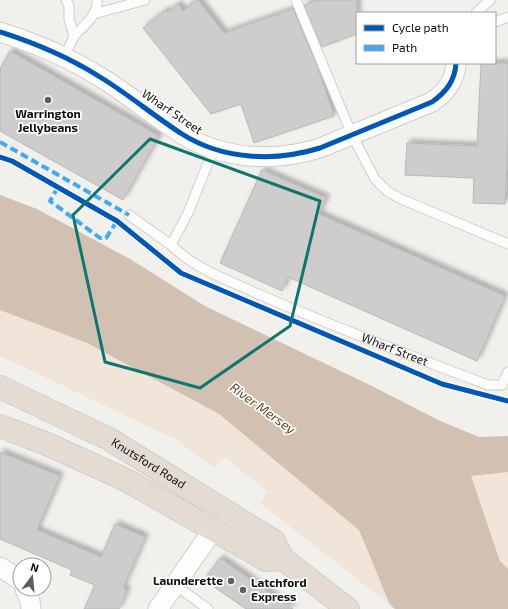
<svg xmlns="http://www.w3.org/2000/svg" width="508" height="609" viewBox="0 0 508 609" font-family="'Exo 2',sans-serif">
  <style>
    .green { fill: #f1e4d8 }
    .water { fill: #d2c1b2 }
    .building { fill: #cecdcb; stroke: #b9b8b6; filter: url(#shadow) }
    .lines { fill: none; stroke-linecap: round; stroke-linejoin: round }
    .service-casing { stroke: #d0cecc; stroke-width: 11 }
    .minor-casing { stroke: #d0cecc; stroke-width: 21 }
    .trunk-casing { stroke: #cfcecd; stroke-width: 24 }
    .service { stroke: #fdfdfc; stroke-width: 9 }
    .minor { stroke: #fdfdfc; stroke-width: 19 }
    .trunk { stroke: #e4dcd3; stroke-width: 22 }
    .quiet { stroke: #3fa9f5; stroke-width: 4; stroke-dasharray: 8 4; stroke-linecap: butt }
    .cycleway-casing { stroke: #fff; stroke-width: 8 }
    .cycleway { stroke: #0057b8; stroke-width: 5 }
    .marked { fill: none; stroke: #0f766e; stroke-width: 3; stroke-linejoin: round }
    .poi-dot { fill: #605e5c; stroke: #fff; stroke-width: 1.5 }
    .labels { text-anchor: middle; stroke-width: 3.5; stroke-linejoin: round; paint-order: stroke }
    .street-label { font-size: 12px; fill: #110f0e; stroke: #fff }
    .poi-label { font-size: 12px; font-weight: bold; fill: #110f0e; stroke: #fff }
    .water-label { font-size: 13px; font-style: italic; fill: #65421e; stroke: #fff }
  </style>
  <defs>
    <filter id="shadow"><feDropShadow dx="3.5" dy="-3.5" stdDeviation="2" flood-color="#0004"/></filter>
  </defs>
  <rect width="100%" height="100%" fill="#f2f0ed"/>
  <g class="green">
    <path d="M0,310l87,33 132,71 140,116 31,75 -130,-102 8,-11 -44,-35 -10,11 -37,-28 -177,-84z"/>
    <path d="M508,472v97l-8,-8 -30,-85z"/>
  </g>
  <path class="water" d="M0,195l37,14 93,50 75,47 169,81 64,33 41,17 29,-1v36l-37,4 29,85 8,8v40h-113l-5,-4 -31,-75 -140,-116 -132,-71 -87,-33z"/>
  <g class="building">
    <path d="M196,0h2l26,33 69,-24 25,59 16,48 -80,27 -13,-39 -30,10 -68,-86 23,-18 2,2 10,-8 5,7z"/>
    <path d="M318,0h39v34l-35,13 -18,-42z"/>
    <path d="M10,51l149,85 -36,64 -123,-69v-62z"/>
    <path d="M481,63h27v75l-3,66 -32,-1 1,-25 -69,-3 2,-32 70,3z"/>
    <path d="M262,170l64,28 -7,16 186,82 -28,65 -189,-84 -6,14 -62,-28z"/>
    <path d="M0,452l60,24 -23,54 64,27 14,-33 30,13 -22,51 4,2 -8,19h-35l11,-24 -25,-10 2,-5 -72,-31z"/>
    <path d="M220,558l47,33 26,18h-47l-42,-29z"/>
  </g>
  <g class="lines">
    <defs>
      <g id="service">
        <path d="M296,0l56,135 23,44 12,12 14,8 107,45"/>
        <path d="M476,13l14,-13"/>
        <path d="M94,14l51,-14"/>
        <path d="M495,22l13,-5"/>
        <path d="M74,36c9,-9 25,-22 23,-36"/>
        <path d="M65,56l9,-20 -5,-17v-13l-3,-6"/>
        <path d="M129,215l42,30 17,-32 26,-65"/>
        <path id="s1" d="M171,245c24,24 57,35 87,49 76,33 153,62 230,91h14l6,-13"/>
        <path d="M175,585l33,24"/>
      </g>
      <g id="minor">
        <path d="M0,32c35,11 68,25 100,45 28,17 54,39 82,57 41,26 93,28 138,14l112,-46c14,-10 23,-21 24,-39"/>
        <path d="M0,567l20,13"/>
        <path d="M25,589l5,12 1,8"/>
        <path d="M158,609l55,-79"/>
      </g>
      <g id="trunk">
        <path id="s2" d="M0,387l109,52 165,102 9,18 65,50"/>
        <path d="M0,426l47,18 79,36 140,80 17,-1"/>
      </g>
    </defs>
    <use href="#service" class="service-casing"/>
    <use href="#minor" class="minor-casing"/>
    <use href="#trunk" class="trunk-casing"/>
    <use href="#service" class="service"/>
    <use href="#minor" class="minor"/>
    <use href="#trunk" class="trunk"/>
    <g class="quiet">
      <path d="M0,142l129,73"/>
      <path d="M58,187l-8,14 50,37h6l11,-17"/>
    </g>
    <defs>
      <g id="cycleway">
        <path d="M0,32c35,11 68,25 100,45 28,17 54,39 82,57 41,26 93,28 138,14l112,-46c14,-10 23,-21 24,-39"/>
        <path d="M0,157l12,4 105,60 64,52 261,111 66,17"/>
      </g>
    </defs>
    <use href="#cycleway" class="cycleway-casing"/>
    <use href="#cycleway" class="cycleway"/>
  </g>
  <path class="marked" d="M150,139l170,62 -30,125 -90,62 -95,-26 -32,-147z"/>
  <g class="poi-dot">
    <circle cx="48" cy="100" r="4"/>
    <circle cx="231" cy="581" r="4"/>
    <circle cx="243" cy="590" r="4"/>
  </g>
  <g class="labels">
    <g class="street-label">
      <text transform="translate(172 112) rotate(34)" y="4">Wharf Street</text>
      <text dy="4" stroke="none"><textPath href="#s1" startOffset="248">Wharf Street</textPath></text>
      <text dy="4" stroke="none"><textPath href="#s2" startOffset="167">Knutsford Road</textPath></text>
    </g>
    <g class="poi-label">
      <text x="48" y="118">Warrington<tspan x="48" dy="14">Jellybeans</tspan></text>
      <text x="223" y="585" text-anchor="end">Launderette</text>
      <text x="251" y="587" text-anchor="start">Latchford<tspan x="251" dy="14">Express</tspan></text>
    </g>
    <g class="water-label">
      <text transform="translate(263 408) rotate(36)" y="5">River Mersey</text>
    </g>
  </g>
  <rect x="356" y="12" width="140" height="52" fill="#ffffff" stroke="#a09f9f"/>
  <rect x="364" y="25" width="20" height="6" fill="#0057b8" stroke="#a09f9f"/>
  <text x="392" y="32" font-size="12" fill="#110f0e">Cycle path</text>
  <rect x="364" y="45" width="20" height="6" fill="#3fa9f5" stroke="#a09f9f"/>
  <text x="392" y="52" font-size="12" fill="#110f0e">Path</text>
  <g transform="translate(32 577) rotate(16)"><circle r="19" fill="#ffffff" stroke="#a09f9f"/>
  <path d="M0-3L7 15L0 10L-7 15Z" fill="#605e5c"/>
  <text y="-6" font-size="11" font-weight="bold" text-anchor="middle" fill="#110f0e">N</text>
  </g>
</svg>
